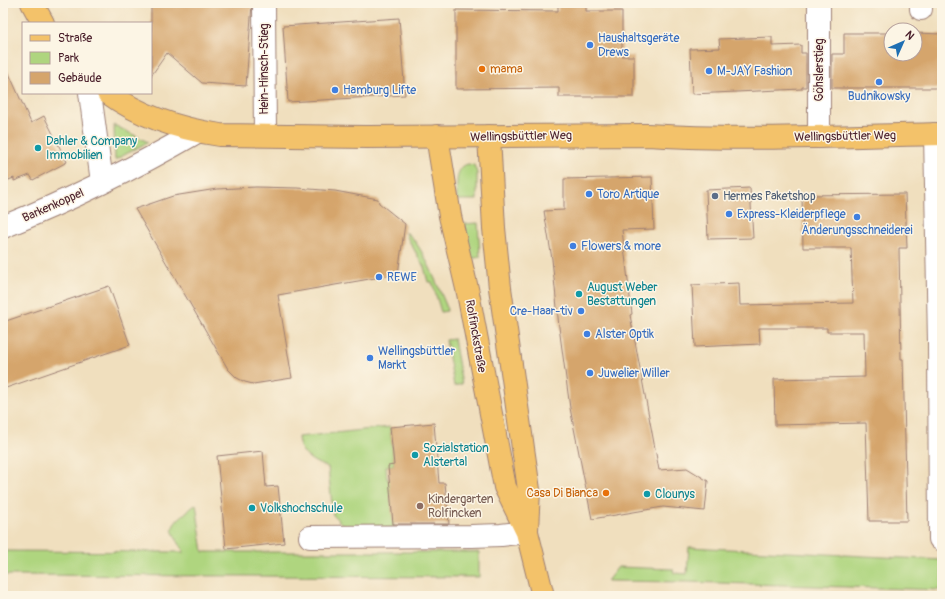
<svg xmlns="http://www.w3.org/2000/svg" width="945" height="599" viewBox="0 0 945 599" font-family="Pangolin,sans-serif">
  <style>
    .green { fill: #afd57f; stroke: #7c7a55 }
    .building { fill: #d5a56c }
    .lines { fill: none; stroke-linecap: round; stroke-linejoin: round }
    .minor-casing { stroke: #9d7f74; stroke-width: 24 }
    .major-casing { stroke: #9d7f74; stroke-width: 24 }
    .minor { stroke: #fff; stroke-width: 22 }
    .major { stroke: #f3c26a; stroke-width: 22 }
    .tram { stroke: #4a1f2b; stroke-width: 1 }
    .shop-dot { fill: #3f7fe0; stroke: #fcf5e5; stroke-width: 1.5 }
    .food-dot { fill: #e8710a; stroke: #fcf5e5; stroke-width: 1.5 }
    .culture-dot { fill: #0f9aa8; stroke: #fcf5e5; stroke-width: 1.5 }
    .service-dot { fill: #5c6f8a; stroke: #fcf5e5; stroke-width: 1.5 }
    .education-dot { fill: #8d6e63; stroke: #fcf5e5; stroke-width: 1.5 }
    .labels { text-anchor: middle; stroke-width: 3; stroke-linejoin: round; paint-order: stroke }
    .shop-label { font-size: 12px; fill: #366cbe; stroke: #fcf5e5; text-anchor: start }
    .street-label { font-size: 12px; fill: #4a1f2b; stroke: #fcf5e5 }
    .food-label { font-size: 12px; fill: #c56008; stroke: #fcf5e5; text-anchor: start }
    .culture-label { font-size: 12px; fill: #0d838f; stroke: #fcf5e5; text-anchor: start }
    .service-label { font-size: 12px; fill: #4e5e75; stroke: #fcf5e5; text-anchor: start }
    .education-label { font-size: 12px; fill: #785e54; stroke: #fcf5e5; text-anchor: start }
  </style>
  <rect width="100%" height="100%" fill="#fcf5e5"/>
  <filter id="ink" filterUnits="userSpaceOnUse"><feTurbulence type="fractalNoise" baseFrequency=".025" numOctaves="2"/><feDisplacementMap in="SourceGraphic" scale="8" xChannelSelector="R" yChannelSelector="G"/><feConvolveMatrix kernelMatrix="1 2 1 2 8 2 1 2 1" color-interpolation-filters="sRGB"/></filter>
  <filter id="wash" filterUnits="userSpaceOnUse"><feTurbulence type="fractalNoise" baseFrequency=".012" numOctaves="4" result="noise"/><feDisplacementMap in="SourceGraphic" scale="16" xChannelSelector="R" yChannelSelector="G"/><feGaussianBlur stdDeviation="0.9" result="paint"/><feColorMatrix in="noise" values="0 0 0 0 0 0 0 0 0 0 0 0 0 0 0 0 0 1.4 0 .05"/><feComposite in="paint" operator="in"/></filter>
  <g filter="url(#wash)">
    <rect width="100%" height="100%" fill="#f0dfbe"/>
    <g class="green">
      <path d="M114,125l34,17 -33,18z"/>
      <path d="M468,164l6,1 3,8v27h-20c0,-11 -3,-33 11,-36z"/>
      <path d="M478,223l2,34 -10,2 -8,-35z"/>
      <path d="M406,232c17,13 31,53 40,73l1,6 -6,1 -9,-30h-4l-4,-15 -17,-30z"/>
      <path d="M454,339l8,45 -8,2 -8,-46z"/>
      <path d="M390,427l4,38 -8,1 1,13 8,-1 -5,10 4,42 -49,-3 -12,-12 -5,-48c-15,-4 -29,-13 -30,-30z"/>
      <path d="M196,504l7,48h276v25l-476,-2v-24l181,1c-3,-7 -9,-13 -11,-20 -4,-9 17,-22 23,-28z"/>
      <path d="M689,547l253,13v30l-255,-8 -80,-1 11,-14 55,2 1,4 13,1z"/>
    </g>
    <g id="blocks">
      <g class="building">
        <path d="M151,3h101l-6,83 -44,-3 -35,-30 -16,23z"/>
        <path d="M558,4h28v7h36v45h12v41h-75v-9l-103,1v-79l102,1z"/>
        <path d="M399,18l6,77 -117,7 -5,-76z"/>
        <path d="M844,33h47v21h24v-21l27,1v54h-110v-34h12z"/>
        <path d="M772,37v9l29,-1v8h5v34h-4v2l-110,5 -2,-45 30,-1 -1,-9z"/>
        <path d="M3,60l28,63 13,-7 23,46 -34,18 -3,-5 -16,6v-3l-11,4z"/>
        <path d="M652,177l2,52 -32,1 10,84 -2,1 29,155 28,-2 21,13 -3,30 -42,-4 -71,12 -22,-111 -11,-81 -7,-68 -8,-48 20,-1v-31z"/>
        <path d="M256,187l41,1 38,3 43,8 1,4 26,21 -7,50 -120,21 14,83 -39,6 -8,-2 -8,-4 -9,-9 -93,-160 38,-13 44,-7z"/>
        <path d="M750,188l3,50 -45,1 -2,-49z"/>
        <path d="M905,194l2,54h-8l2,111h2l4,162h-38l-3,-98 -91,2 -1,-46 91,-2 -1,-45h-37v-4h-68l1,16 -65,3 -3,-62 47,-2 1,22 113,-2 -2,-55h-48l-1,-53z"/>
        <path d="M109,286l21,59 -127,44v-67z"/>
        <path d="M434,423l5,60h6l4,41h-56l-5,-58 6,-1 -4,-38z"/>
        <path d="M263,451l3,36 12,-1 6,57 -58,6 -9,-93z"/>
      </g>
    </g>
  </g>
  <g filter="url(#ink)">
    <use href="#blocks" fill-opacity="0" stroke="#9d7f74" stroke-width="1"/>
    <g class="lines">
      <defs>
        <g id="minor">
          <path d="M264,3l1,132"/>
          <path d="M819,3v134"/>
          <path d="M921,9v-6"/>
          <path d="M90,93l12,89"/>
          <path d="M935,134l4,208 3,6"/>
          <path d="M3,227c67,-27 132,-59 194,-95"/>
          <path d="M939,342l1,197"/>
          <path d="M310,537l161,-1 30,-1 26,-3"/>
        </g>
        <g id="major">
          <path d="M32,3l11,20"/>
          <path d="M108,93c33,24 72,36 112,42l147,2 280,-2c98,6 197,1 295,-1"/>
          <path d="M437,136l13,80 18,77 37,194 22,45 16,64"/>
          <path d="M489,136l5,92 6,60 29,202 -2,40"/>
        </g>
      </defs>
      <use href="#minor" class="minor-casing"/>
      <use href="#major" class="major-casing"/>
      <use href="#minor" class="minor"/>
      <use href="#major" class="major"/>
      <path class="tram" d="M547,596l72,-1 48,1"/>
    </g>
  </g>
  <g class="shop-dot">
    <circle cx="590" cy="45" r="4"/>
    <circle cx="709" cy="71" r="4"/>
    <circle cx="879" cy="82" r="4"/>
    <circle cx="335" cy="90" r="4"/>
    <circle cx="589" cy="194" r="4"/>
    <circle cx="729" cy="214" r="4"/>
    <circle cx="857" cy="217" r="4"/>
    <circle cx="573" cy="246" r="4"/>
    <circle cx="379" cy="277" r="4"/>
    <circle cx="581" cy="311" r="4"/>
    <circle cx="587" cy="334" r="4"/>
    <circle cx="370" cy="358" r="4"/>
    <circle cx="590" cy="373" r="4"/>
  </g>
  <g class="food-dot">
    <circle cx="482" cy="69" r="4"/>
    <circle cx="606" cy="493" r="4"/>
  </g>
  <g class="culture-dot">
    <circle cx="38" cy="148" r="4"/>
    <circle cx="579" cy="294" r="4"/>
    <circle cx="415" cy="455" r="4"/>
    <circle cx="647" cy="494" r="4"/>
    <circle cx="252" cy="508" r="4"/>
  </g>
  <circle class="service-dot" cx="715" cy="196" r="4"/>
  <circle class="education-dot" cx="420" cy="506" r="4"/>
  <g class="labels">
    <g class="shop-label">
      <text x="598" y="42">Haushaltsgeräte<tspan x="598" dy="14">Drews</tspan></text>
      <text x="717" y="75">M-JAY Fashion</text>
      <text x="343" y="94">Hamburg Lifte</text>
      <text x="879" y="100" text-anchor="middle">Budnikowsky</text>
      <text x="597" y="198">Toro Artique</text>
      <text x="737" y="218">Express-Kleiderpflege</text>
      <text x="857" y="234" text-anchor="middle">Änderungsschneiderei</text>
      <text x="581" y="250">Flowers &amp; more</text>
      <text x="387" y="281">REWE</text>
      <text x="573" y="315" text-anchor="end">Cre-Haar-tiv</text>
      <text x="595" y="338">Alster Optik</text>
      <text x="378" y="355">Wellingsbüttler<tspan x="378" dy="14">Markt</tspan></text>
      <text x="598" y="377">Juwelier Willer</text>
    </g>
    <g class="street-label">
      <text transform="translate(264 69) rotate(-90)" y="4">Hein-Hinsch-Stieg</text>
      <text transform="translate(819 70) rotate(-90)" y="4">Göhslerstieg</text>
      <text transform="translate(521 136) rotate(-1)" y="4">Wellingsbüttler Weg</text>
      <text transform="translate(845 136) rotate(-1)" y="4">Wellingsbüttler Weg</text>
      <text transform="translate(53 205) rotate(-24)" y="4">Barkenkoppel</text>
      <text transform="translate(476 336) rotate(80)" y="4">Rolfinckstraße</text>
    </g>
    <g class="food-label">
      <text x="490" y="73">mama</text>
      <text x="598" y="497" text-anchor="end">Casa Di Bianca</text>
    </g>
    <g class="culture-label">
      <text x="46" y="145">Dahler &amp; Company<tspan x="46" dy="14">Immobilien</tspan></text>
      <text x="587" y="291">August Weber<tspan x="587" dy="14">Bestattungen</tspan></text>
      <text x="423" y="452">Sozialstation<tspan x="423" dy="14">Alstertal</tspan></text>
      <text x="655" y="498">Clounys</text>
      <text x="260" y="512">Volkshochschule</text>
    </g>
    <g class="service-label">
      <text x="723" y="200">Hermes Paketshop</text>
    </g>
    <g class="education-label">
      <text x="428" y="503">Kindergarten<tspan x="428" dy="14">Rolfincken</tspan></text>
    </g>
  </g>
  <rect width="945" height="599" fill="none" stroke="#fcf5e5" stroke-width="16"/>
  <rect x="22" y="22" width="130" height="72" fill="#fcf5e5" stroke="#b59f9b"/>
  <rect x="30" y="35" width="20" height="6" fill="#f3c26a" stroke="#b59f9b"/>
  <text x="58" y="42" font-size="12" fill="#4a1f2b">Straße</text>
  <rect x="30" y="52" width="20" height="12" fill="#afd57f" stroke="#b59f9b"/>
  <text x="58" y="62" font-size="12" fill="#4a1f2b">Park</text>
  <rect x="30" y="72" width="20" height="12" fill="#d5a56c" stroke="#b59f9b"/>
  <text x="58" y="82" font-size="12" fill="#4a1f2b">Gebäude</text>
  <g transform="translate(903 42) rotate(45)"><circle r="19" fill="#fcf5e5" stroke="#b59f9b"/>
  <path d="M0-3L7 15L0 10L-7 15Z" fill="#1f6fb2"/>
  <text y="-6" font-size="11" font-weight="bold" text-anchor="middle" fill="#4a1f2b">N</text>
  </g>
</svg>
